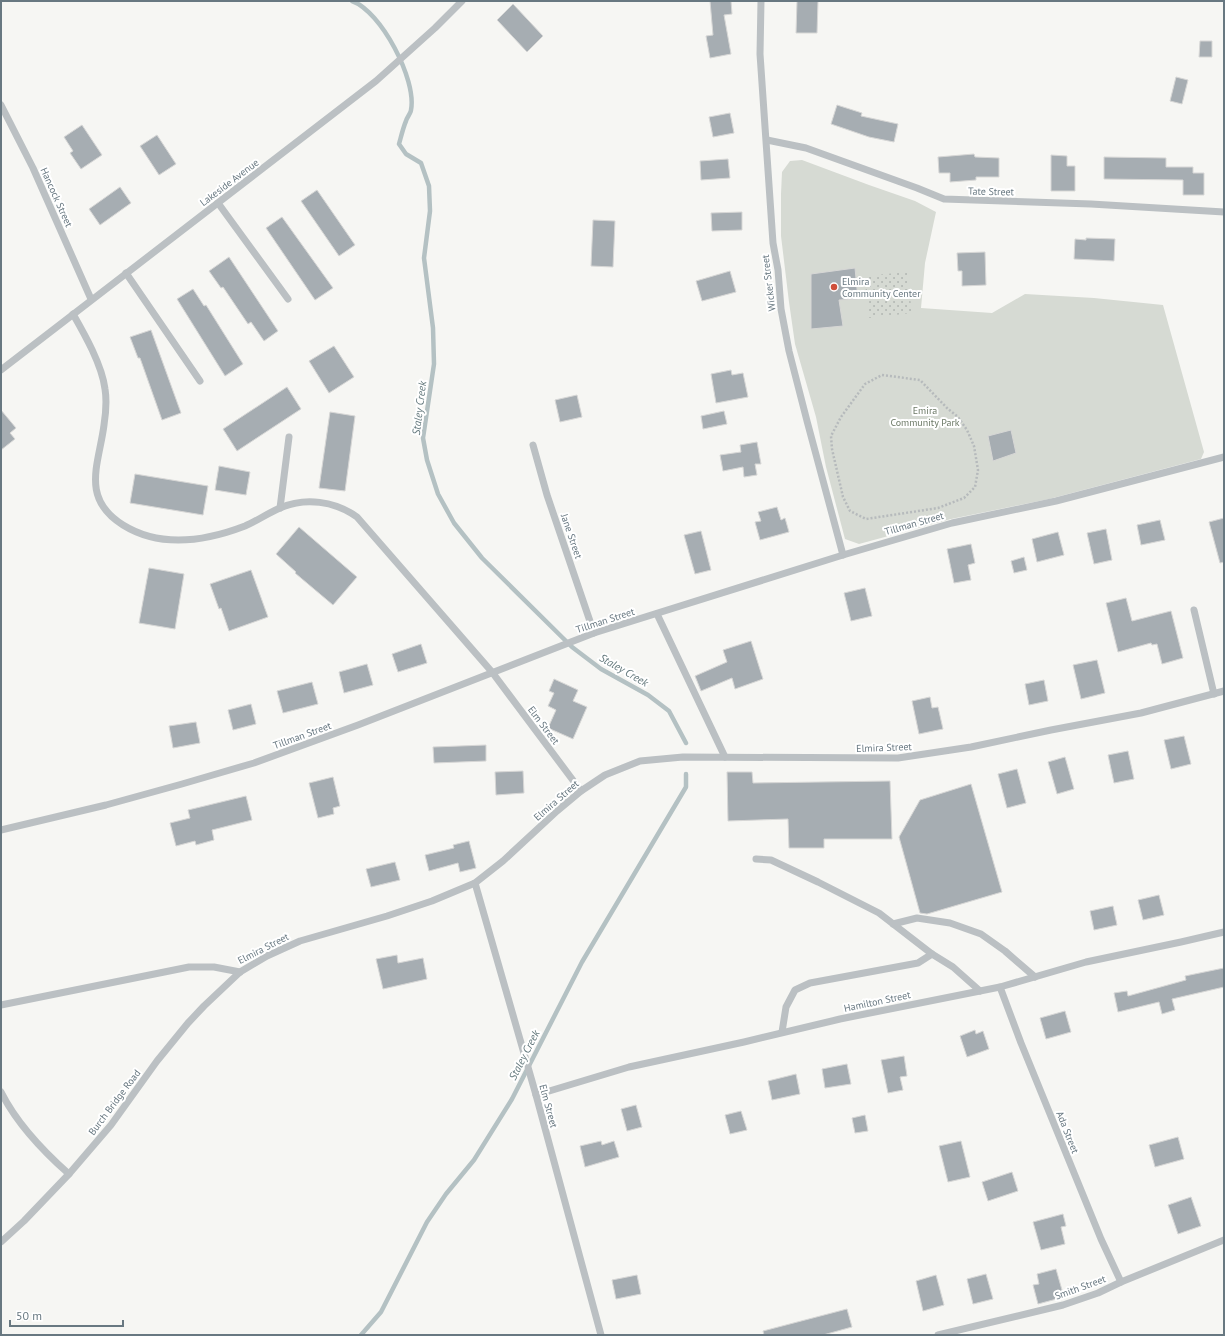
<svg xmlns="http://www.w3.org/2000/svg" width="1225" height="1336" viewBox="0 0 1225 1336" font-family="'PT Sans',sans-serif">
  <style>
    .green { fill: #d6dad3 }
    .garden { fill: url(#garden-dots) }
    .lines { fill: none; stroke-linecap: round; stroke-linejoin: round }
    .stream { stroke: #b4c1c3; stroke-width: 4.5 }
    .building { fill: #a6adb2; stroke: #d7d7d6 }
    .path { stroke: #b6babc; stroke-width: 2.5; stroke-dasharray: 2 2; stroke-linecap: butt }
    .minor { stroke: #bbc0c3; stroke-width: 7 }
    .poi-dot { fill: #cf4e3a; stroke: #fff; stroke-width: 1.5 }
    .labels { text-anchor: middle; stroke-width: 4; stroke-linejoin: round; paint-order: stroke }
    .street-label { font-size: 10px; fill: #687881; stroke: #fff }
    .poi-label { font-size: 10px; fill: #687881; stroke: #fff; text-anchor: start }
    .park-label { font-size: 10px; fill: #6c7966; stroke: #fff }
    .water-label { font-size: 11px; font-style: italic; fill: #64797d; stroke: #fff }
  </style>
  <defs>
    <pattern id="garden-dots" width="8" height="8" patternUnits="userSpaceOnUse"><rect width="8" height="8" fill="#d6dad3"/><path d="M2 2h.1M6 6h.1" fill="none" stroke="#b1b6b1" stroke-width="1.8" stroke-linecap="round"/></pattern>
  </defs>
  <rect width="100%" height="100%" fill="#f6f6f3"/>
  <path class="green" d="M802,160l67,25 46,16 21,11 -11,51 -4,45 71,5 33,-19 69,4 69,7 41,147 -3,7 -152,40 -98,20 -92,25 -14,-5 -19,-72 -10,-50 -21,-73 -6,-42 -8,-66v-42l1,-22 8,-11z"/>
  <path class="garden" d="M907,272l5,41 -43,5 -5,-42z"/>
  <g class="lines">
    <g class="stream">
      <path d="M352,1c29,10 65,79 59,109 0,3 -4,7 -5,11 -3,7 -5,16 -7,23l7,10 15,9 8,23 1,25 -6,47 9,70 1,36 -11,74 4,22 11,34 16,29 28,35 90,89 29,22 47,26 21,16 17,32"/>
      <path d="M361,1335l20,-23 46,-90 19,-28 28,-34 38,-61 70,-137 104,-175v-13"/>
    </g>
  </g>
  <g class="building">
    <path d="M710,1h21l1,13 -8,1 7,39 -21,4 -4,-22 7,-1z"/>
    <path d="M797,1h21l-1,32h-21z"/>
    <path d="M513,4l30,32 -16,16 -30,-32z"/>
    <path d="M1200,41h12v16h-13z"/>
    <path d="M1176,77l12,3 -6,24 -12,-3z"/>
    <path d="M837,105l25,8 -1,3 37,8 -4,18 -25,-5 -38,-13z"/>
    <path d="M730,113l4,20 -21,4 -4,-20z"/>
    <path d="M82,125l20,30 -21,14 -11,-16 3,-2 -9,-14z"/>
    <path d="M157,135l19,29 -17,11 -19,-29z"/>
    <path d="M974,154l1,3 24,1v19h-23v3l-26,2v-9h-11l-1,-16z"/>
    <path d="M1051,155l16,1v10h8v25h-24z"/>
    <path d="M1104,157l62,1v9h27v6h11v22h-21v-15l-79,-1z"/>
    <path d="M728,159l2,19 -29,2 -1,-19z"/>
    <path d="M120,187l11,16 -31,22 -11,-16z"/>
    <path d="M317,190l38,55 -16,11 -38,-55z"/>
    <path d="M742,212v18l-30,1 -1,-18z"/>
    <path d="M282,217l51,71 -18,12 -49,-72z"/>
    <path d="M593,220l22,1 -2,46 -22,-1z"/>
    <path d="M1086,238l29,1 -1,22 -40,-2 1,-20 11,1z"/>
    <path d="M985,252l1,33 -24,1v-15h-4l-1,-18z"/>
    <path d="M229,257l49,74 -14,10 -13,-19 -3,2 -25,-37 -2,1 -12,-17z"/>
    <path d="M855,268l3,31 -19,1 4,26 -32,3v-55z"/>
    <path d="M730,271l6,21 -34,9 -6,-20z"/>
    <path d="M193,289l11,17 2,-1 37,59 -18,12 -48,-77z"/>
    <path d="M151,330l30,83 -19,7 -22,-62h-2l-8,-21z"/>
    <path d="M334,346l20,31 -25,16 -20,-32z"/>
    <path d="M731,370l1,5 11,-2 5,24 -32,6 -5,-29z"/>
    <path d="M287,387l14,22 -64,42 -14,-22z"/>
    <path d="M577,395l5,22 -22,5 -5,-22z"/>
    <path d="M1,410l15,18 -6,5 5,6 -14,11z"/>
    <path d="M724,411l3,13 -24,5 -2,-13z"/>
    <path d="M330,412l25,4 -10,75 -26,-3z"/>
    <path d="M1011,430l5,23 -23,8 -5,-25z"/>
    <path d="M757,442l4,22h-6l2,11 -13,2 -1,-10 -20,4 -3,-16 21,-3 -1,-7z"/>
    <path d="M219,466l31,6 -4,23 -31,-5z"/>
    <path d="M135,474l73,12 -5,29 -73,-12z"/>
    <path d="M777,507l4,13 4,-2 4,14 -29,8 -5,-18 6,-1 -3,-9z"/>
    <path d="M1224,518v44l-4,1 -11,-41z"/>
    <path d="M1160,520l5,20 -24,5 -4,-20z"/>
    <path d="M299,527l58,50 -24,28 -38,-32 1,-1 -20,-18z"/>
    <path d="M1106,529l6,31 -18,4 -7,-31z"/>
    <path d="M701,531l10,39 -16,4 -11,-39z"/>
    <path d="M1058,532l6,23 -27,7 -5,-23z"/>
    <path d="M971,544l4,19 -7,2 3,15 -17,3 -7,-34z"/>
    <path d="M1024,557l3,13 -13,3 -3,-12z"/>
    <path d="M149,568l35,6 -9,55 -36,-6z"/>
    <path d="M251,570l17,47 -39,14 -8,-23 -2,1 -9,-25z"/>
    <path d="M865,588l7,28 -21,5 -7,-28z"/>
    <path d="M1126,598l6,23 39,-10 12,47 -21,6 -5,-20 -5,1 -1,-2 -33,9 -12,-49z"/>
    <path d="M751,641l12,38 -28,10 -3,-11 -31,13 -6,-15 32,-14 -4,-12z"/>
    <path d="M421,644l6,19 -29,9 -6,-18z"/>
    <path d="M1097,660l8,33 -24,6 -8,-34z"/>
    <path d="M367,664l6,21 -29,8 -5,-21z"/>
    <path d="M554,679l24,11 -5,11 14,6 -14,32 -25,-11 8,-18 -8,-4 6,-13 -5,-2z"/>
    <path d="M1044,680l4,21 -19,4 -4,-21z"/>
    <path d="M312,682l6,22 -35,9 -6,-22z"/>
    <path d="M930,697l2,11 6,-1 5,22 -24,5 -7,-33z"/>
    <path d="M251,704l5,20 -23,6 -5,-20z"/>
    <path d="M196,722l4,21 -27,5 -4,-22z"/>
    <path d="M1184,736l7,28 -20,5 -7,-29z"/>
    <path d="M486,745v16l-52,2 -1,-16z"/>
    <path d="M1128,751l6,28 -20,4 -6,-28z"/>
    <path d="M1065,757l9,32 -17,5 -9,-32z"/>
    <path d="M1017,769l9,34 -19,5 -9,-34z"/>
    <path d="M523,771l1,22 -28,2 -1,-23z"/>
    <path d="M727,772h25l1,11 137,-2 2,58h-68v9h-35l-1,-29 -60,2z"/>
    <path d="M333,777l7,29 -7,2 1,6 -16,4 -9,-35z"/>
    <path d="M971,784l31,108 -75,22 -7,-1 -21,-76 21,-37z"/>
    <path d="M246,796l6,24 -40,10 2,10 -18,5 -1,-4 -19,5 -6,-23 20,-5 -2,-8z"/>
    <path d="M469,841l7,27 -16,4 -2,-9 -29,8 -4,-16 29,-7 -1,-3z"/>
    <path d="M395,862l5,18 -29,7 -5,-18z"/>
    <path d="M1159,895l5,20 -21,5 -5,-20z"/>
    <path d="M1113,906l4,19 -23,5 -4,-19z"/>
    <path d="M397,955l1,8 25,-5 4,21 -44,10 -7,-30z"/>
    <path d="M1224,968v19l-52,12 3,11 -13,4 -3,-12 -41,10 -4,-19 13,-2 1,5 58,-16 -1,-4z"/>
    <path d="M1065,1011l6,21 -25,7 -6,-21z"/>
    <path d="M975,1030l1,4 7,-3 6,18 -22,8 -7,-21z"/>
    <path d="M904,1056l3,20 -7,1 3,13 -15,3 -7,-33z"/>
    <path d="M847,1064l4,20 -26,4 -3,-19z"/>
    <path d="M796,1074l4,20 -28,6 -4,-19z"/>
    <path d="M636,1105l6,22 -15,4 -6,-22z"/>
    <path d="M741,1111l6,19 -17,4 -5,-19z"/>
    <path d="M865,1115l3,16 -13,2 -3,-15z"/>
    <path d="M1178,1137l6,22 -29,8 -6,-22z"/>
    <path d="M601,1141l1,4 12,-4 5,16 -34,10 -5,-21z"/>
    <path d="M961,1141l9,36 -22,5 -9,-36z"/>
    <path d="M1012,1172l6,19 -30,10 -6,-19z"/>
    <path d="M1191,1197l10,29 -23,8 -10,-29z"/>
    <path d="M1063,1214l3,12 -5,1 4,17 -24,6 -8,-28z"/>
    <path d="M1056,1269l8,28 -26,7 -5,-19 6,-1 -2,-10z"/>
    <path d="M986,1274l7,25 -20,5 -6,-25z"/>
    <path d="M637,1275l4,19 -25,5 -4,-19z"/>
    <path d="M936,1275l8,30 -21,6 -7,-30z"/>
    <path d="M847,1309l5,18 -29,8h-59l-1,-4z"/>
  </g>
  <g class="lines">
    <path class="path" d="M882,375l38,5 28,29 10,8 9,13 7,16 4,24 -3,17 -11,11 -26,10 -72,11 -16,-8 -7,-14 -11,-48 -1,-13 10,-19 24,-33z"/>
    <g class="minor">
      <path d="M761,1l-1,53 13,189 5,27 3,39 8,42 18,70 36,134"/>
      <path d="M1,105l32,63 58,131"/>
      <path d="M767,140l39,8 111,40 27,11 147,5 133,8"/>
      <path d="M218,203l70,96"/>
      <path d="M126,273l74,108"/>
      <path d="M73,314c12,21 29,51 32,75 2,12 1,23 -1,36 -5,39 -24,73 19,100 37,23 83,16 122,1 12,-5 23,-13 35,-18 25,-11 55,-7 77,9l135,155 89,119"/>
      <path d="M1,370l375,-289 59,-53 27,-27"/>
      <path d="M533,445l14,50 47,138"/>
      <path d="M280,508l9,-71"/>
      <path d="M1194,610l20,84"/>
      <path d="M657,614l68,143"/>
      <path d="M1,830l105,-25 76,-21 72,-21 104,-38 236,-92 249,-78 109,-32 104,-22 168,-44"/>
      <path d="M756,859l15,1 47,22 61,31 53,41 21,13 27,24"/>
      <path d="M475,883l61,212 65,240"/>
      <path d="M893,924l24,-6 33,5 31,11 24,17 30,26"/>
      <path d="M1000,987l21,56 80,196 20,43"/>
      <path d="M1,1005l188,-38h25l26,5"/>
      <path d="M782,1032l4,-25 9,-17 15,-7 108,-20 14,-9"/>
      <path d="M1,1092c16,32 42,59 68,82"/>
      <path d="M536,1095l93,-28 115,-25 96,-23 160,-32 86,-25 95,-20 43,-10"/>
      <path d="M1,1242l23,-21 45,-47 42,-49 46,-64 31,-38 16,-17 36,-34 27,-16 33,-15 87,-25 45,-15 43,-18 28,-22 54,-50 24,-20 24,-16 35,-14 43,-4 215,1 73,-11 80,-17 90,-17 83,-22"/>
      <path d="M938,1335l125,-30 35,-12 23,-11 103,-42"/>
    </g>
  </g>
  <circle class="poi-dot" cx="834" cy="287" r="4"/>
  <g class="labels">
    <g class="street-label">
      <text transform="translate(229 182) rotate(-37)" y="4">Lakeside Avenue</text>
      <text transform="translate(991 191) rotate(1)" y="4">Tate Street</text>
      <text transform="translate(57 197) rotate(66)" y="4">Hancock Street</text>
      <text transform="translate(768 283) rotate(-97)" y="4">Wicker Street</text>
      <text transform="translate(914 523) rotate(-16)" y="4">Tillman Street</text>
      <text transform="translate(572 536) rotate(71)" y="4">Jane Street</text>
      <text transform="translate(605 620) rotate(-18)" y="4">Tillman Street</text>
      <text transform="translate(544 725) rotate(53)" y="4">Elm Street</text>
      <text transform="translate(302 735) rotate(-20)" y="4">Tillman Street</text>
      <text transform="translate(884 747) rotate(-2)" y="4">Elmira Street</text>
      <text transform="translate(556 800) rotate(-41)" y="4">Elmira Street</text>
      <text transform="translate(263 948) rotate(-27)" y="4">Elmira Street</text>
      <text transform="translate(877 1001) rotate(-12)" y="4">Hamilton Street</text>
      <text transform="translate(114 1102) rotate(-53)" y="4">Burch Bridge Road</text>
      <text transform="translate(549 1106) rotate(75)" y="4">Elm Street</text>
      <text transform="translate(1068 1132) rotate(68)" y="4">Ada Street</text>
      <text transform="translate(1080 1287) rotate(-20)" y="4">Smith Street</text>
    </g>
    <g class="poi-label">
      <text x="842" y="285">Elmira<tspan x="842" dy="12">Community Center</tspan></text>
    </g>
    <g class="park-label">
      <text x="925" y="414">Emira<tspan x="925" dy="12">Community Park</tspan></text>
    </g>
    <g class="water-label">
      <text transform="translate(419 408) rotate(-83)" y="4">Staley Creek</text>
      <text transform="translate(624 670) rotate(30)" y="4">Staley Creek</text>
      <text transform="translate(524 1055) rotate(-63)" y="4">Staley Creek</text>
    </g>
  </g>
  <rect width="1225" height="1336" fill="none" stroke="#687881" stroke-width="4"/>
  <path d="M10 1320v6h113v-6" fill="none" stroke="#687881" stroke-width="2"/>
  <text x="16" y="1320" font-size="12" fill="#687881" stroke="#ffffff" stroke-width="3" paint-order="stroke">50 m</text>
</svg>
